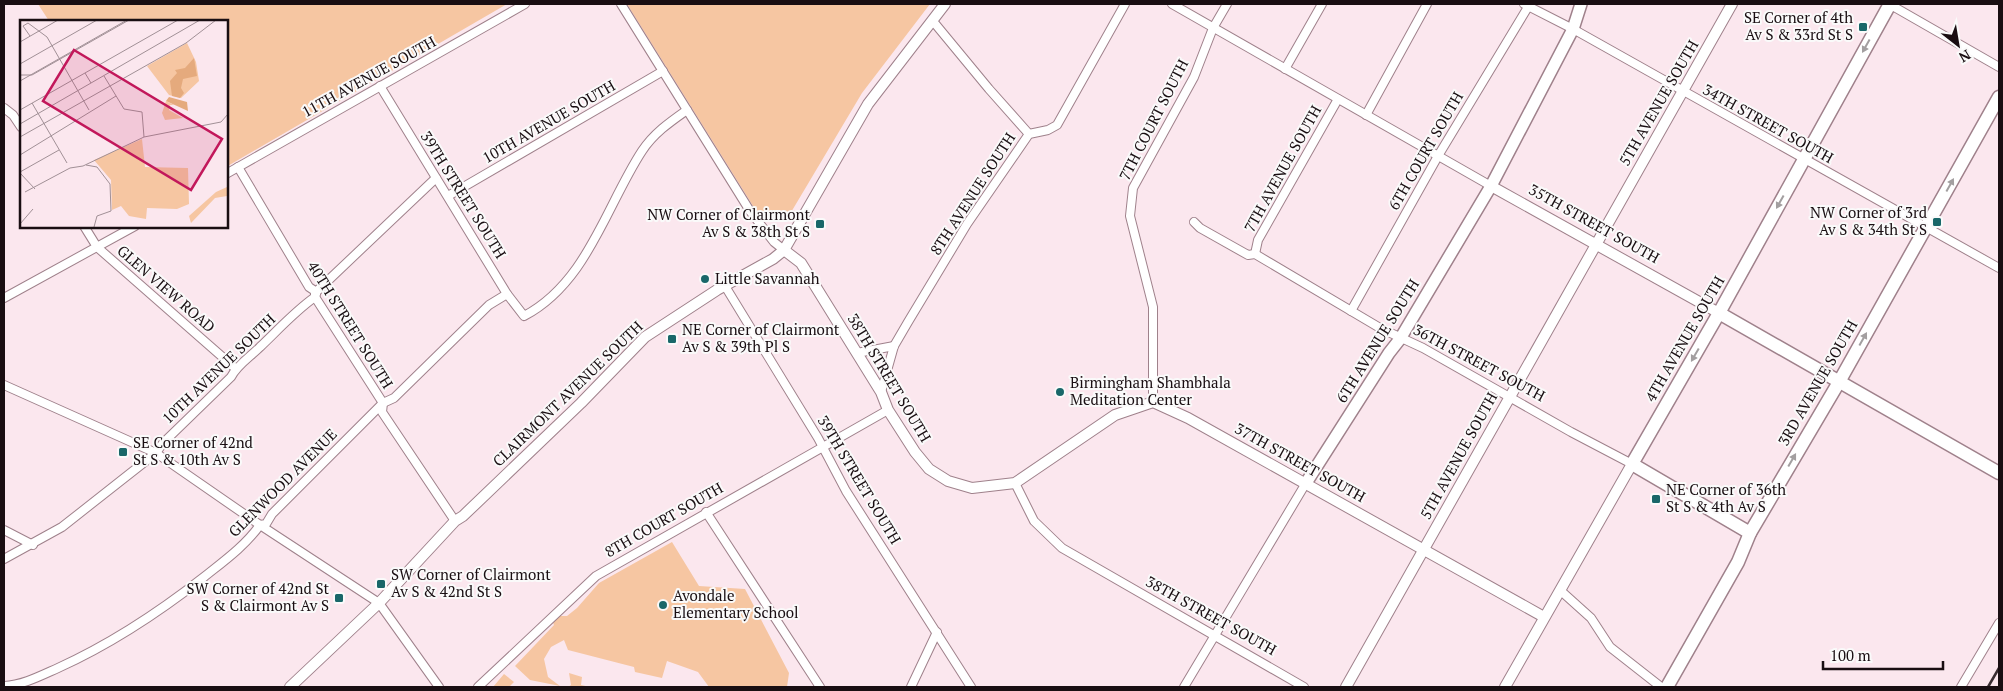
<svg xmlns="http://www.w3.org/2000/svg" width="2003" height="691" viewBox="0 0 2003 691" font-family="'PT Serif',serif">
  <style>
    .green { fill: #f6c6a2 }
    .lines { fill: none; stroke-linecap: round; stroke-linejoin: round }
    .minor-casing { stroke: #9f818b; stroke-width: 10 }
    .tertiary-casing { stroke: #9f818b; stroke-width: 12 }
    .secondary-casing { stroke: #9f818b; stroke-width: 14 }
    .primary-casing { stroke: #9f818b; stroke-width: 15 }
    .minor { stroke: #fff; stroke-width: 8 }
    .tertiary { stroke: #fff; stroke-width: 10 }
    .secondary { stroke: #fff; stroke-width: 11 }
    .primary { stroke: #fff; stroke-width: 12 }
    .rail { stroke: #392d31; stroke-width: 2.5 }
    .oneway { fill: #a39fa0 }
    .poi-dot { fill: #196769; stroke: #fafafa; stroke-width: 2 }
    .labels { text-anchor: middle; stroke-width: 4; stroke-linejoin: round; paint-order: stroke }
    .poi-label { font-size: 15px; fill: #190e12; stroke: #fafafa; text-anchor: start }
    .street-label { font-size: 15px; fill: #190e12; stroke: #fafafa }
    .inset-road { fill: none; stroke: #a19096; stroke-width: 1 }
    .view { fill: #c2185b; fill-opacity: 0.15; stroke: #c2185b; stroke-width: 2.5 }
    .inset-edge { fill: none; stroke: #190e12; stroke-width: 2.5 }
  </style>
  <rect width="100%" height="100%" fill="#fbe7ee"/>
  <g class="green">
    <path d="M38,4h469l-281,163v-146h-177z"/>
    <path d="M627,4h303l-68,89 -72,121h-32z"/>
    <path d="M672,542l27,44 46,3 44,84 -2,14h-78l-11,-15 -31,-11 -5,17 -27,-6 -1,-5 -66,-17 -4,-10 -13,7 -7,12 4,18 12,9 -30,-6 -15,-14 39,-41 -2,-5 6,-4h9l10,-8 22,-25z"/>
    <path d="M569,673l13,4 -1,8 9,2h-22l3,-2z"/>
    <path d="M504,674l10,8 -4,4 1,1h-18z"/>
  </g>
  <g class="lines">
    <defs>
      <g id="minor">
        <path d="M621,4l129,207 24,31 10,8"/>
        <path d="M1172,4l319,182"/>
        <path d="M1524,4l49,25 426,239"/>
        <path d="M1889,4l110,63"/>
        <path d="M932,20l57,69 40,45"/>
        <path d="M1285,69l37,-65"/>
        <path d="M380,86l127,208 17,22c63,-33 82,-110 118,-165 12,-18 28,-29 45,-41"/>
        <path d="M4,108l9,7 8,12"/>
        <path d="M1366,115l61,-111"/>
        <path d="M238,167l71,120 6,4v6l68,106 -1,9 73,109"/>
        <path d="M226,174l299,-170"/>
        <path d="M448,196l215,-125"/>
        <path d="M1194,222l6,6 48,27 7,-1 125,74 43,20 148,84 61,32"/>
        <path d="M84,226l13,21 138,121"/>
        <path d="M1255,254l3,-14 80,-141"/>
        <path d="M725,286l93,152 28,53 125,196"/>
        <path d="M4,298l131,-72"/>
        <path d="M1351,311l87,-155 90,-149"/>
        <path d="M857,353l37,-7"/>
        <path d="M4,385l152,68 104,72 119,78 60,84"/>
        <path d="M881,392l13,-46 14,-24 59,-98 62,-90 19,-4 9,-5 68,-121"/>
        <path d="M1153,402v-95l-23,-91 3,-28 61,-111 19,-49 14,-24"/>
        <path d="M1015,483l19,38 28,27 242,139"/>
        <path d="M706,512l114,175"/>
        <path d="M4,530l29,15"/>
        <path d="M4,559l58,-32 94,-74 7,-10 68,-66c6,-12 19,-20 29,-30 18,-17 35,-36 55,-50l2,-6 119,-113"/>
        <path d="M1561,591l30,27 19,29 51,40"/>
        <path d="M4,686c19,-1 36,-10 54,-18 53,-24 100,-55 146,-91 20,-16 41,-31 56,-52l6,-1 6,-10 111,-111 11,-5 95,-93 18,-11"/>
        <path d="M478,687l118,-111 292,-166"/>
        <path d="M911,687l26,-55"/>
        <path d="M1184,687l122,-204"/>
        <path d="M1961,687l38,-64"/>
      </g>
      <g id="tertiary">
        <path d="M1491,186l228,127"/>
        <path d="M784,250l17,13 80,129 7,18 27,42 14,17 19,12 24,7 43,-5 100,-68 38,-13 35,16 356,199"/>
        <path d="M290,687l89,-84 76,-82 8,-5 118,-113 64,-66 72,-47 56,-31 11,-9 84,-146 77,-100"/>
        <path d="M1346,687l386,-683"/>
        <path d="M1505,687l127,-223"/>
      </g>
      <path id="secondary" d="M1306,483l83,-130 11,-14 91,-153 82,-157 8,-25"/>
      <g id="primary">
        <path d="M1719,313l280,160"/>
        <path d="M1750,533l-118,-69 87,-151 171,-309"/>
        <path d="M1667,687l71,-125 12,-29 89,-151 160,-285"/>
      </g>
    </defs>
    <use href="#minor" class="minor-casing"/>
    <use href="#tertiary" class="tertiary-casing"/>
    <use href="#secondary" class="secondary-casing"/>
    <use href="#primary" class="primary-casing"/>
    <use href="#minor" class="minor"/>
    <use href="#tertiary" class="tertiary"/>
    <use href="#secondary" class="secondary"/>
    <use href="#primary" class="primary"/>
    <path class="rail" d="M1988,687l11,-19"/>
  </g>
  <defs><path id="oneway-solid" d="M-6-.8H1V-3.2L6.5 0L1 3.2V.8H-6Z" transform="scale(1.25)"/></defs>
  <g class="oneway">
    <use href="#oneway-solid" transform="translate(1866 46) rotate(119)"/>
    <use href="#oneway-solid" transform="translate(1950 185) rotate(-61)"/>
    <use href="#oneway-solid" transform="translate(1780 202) rotate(119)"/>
    <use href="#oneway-solid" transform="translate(1863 339) rotate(-61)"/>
    <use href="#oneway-solid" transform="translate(1695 355) rotate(120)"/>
    <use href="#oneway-solid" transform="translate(1792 460) rotate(-60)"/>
  </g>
  <g class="poi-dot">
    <rect x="1858" y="22" width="10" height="10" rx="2.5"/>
    <rect x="1932" y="217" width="10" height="10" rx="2.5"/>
    <rect x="815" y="219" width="10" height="10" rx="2.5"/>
    <circle cx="705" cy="279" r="5"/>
    <rect x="667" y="334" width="10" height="10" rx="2.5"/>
    <circle cx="1060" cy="392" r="5"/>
    <rect x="118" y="447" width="10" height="10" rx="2.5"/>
    <rect x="1651" y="494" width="10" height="10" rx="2.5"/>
    <rect x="376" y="579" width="10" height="10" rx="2.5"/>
    <rect x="334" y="593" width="10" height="10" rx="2.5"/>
    <circle cx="663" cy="605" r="5"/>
  </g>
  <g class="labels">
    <g class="poi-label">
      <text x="1853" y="23" text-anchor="end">SE Corner of 4th<tspan x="1853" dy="17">Av S &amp; 33rd St S</tspan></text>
      <text x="1927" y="218" text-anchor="end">NW Corner of 3rd<tspan x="1927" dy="17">Av S &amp; 34th St S</tspan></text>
      <text x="810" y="220" text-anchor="end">NW Corner of Clairmont<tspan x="810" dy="17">Av S &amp; 38th St S</tspan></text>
      <text x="715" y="284">Little Savannah</text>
      <text x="682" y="335">NE Corner of Clairmont<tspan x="682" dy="17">Av S &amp; 39th Pl S</tspan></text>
      <text x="1070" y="388">Birmingham Shambhala<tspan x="1070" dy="17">Meditation Center</tspan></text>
      <text x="133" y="448">SE Corner of 42nd<tspan x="133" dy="17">St S &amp; 10th Av S</tspan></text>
      <text x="1666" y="495">NE Corner of 36th<tspan x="1666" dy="17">St S &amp; 4th Av S</tspan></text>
      <text x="391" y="580">SW Corner of Clairmont<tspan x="391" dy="17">Av S &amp; 42nd St S</tspan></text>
      <text x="329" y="594" text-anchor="end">SW Corner of 42nd St<tspan x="329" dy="17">S &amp; Clairmont Av S</tspan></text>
      <text x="673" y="601">Avondale<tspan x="673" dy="17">Elementary School</tspan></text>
    </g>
    <g class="street-label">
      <text transform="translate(369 77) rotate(-29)" y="5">11TH AVENUE SOUTH</text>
      <text transform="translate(1659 103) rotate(-60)" y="5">5TH AVENUE SOUTH</text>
      <text transform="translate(1154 120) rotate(-63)" y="5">7TH COURT SOUTH</text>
      <text transform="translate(549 122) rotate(-30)" y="5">10TH AVENUE SOUTH</text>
      <text transform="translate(1768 124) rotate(29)" y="5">34TH STREET SOUTH</text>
      <text transform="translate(1426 151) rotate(-60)" y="5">6TH COURT SOUTH</text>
      <text transform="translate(1283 169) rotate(-61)" y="5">7TH AVENUE SOUTH</text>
      <text transform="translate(973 194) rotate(-57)" y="5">8TH AVENUE SOUTH</text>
      <text transform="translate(463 195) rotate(58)" y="5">39TH STREET SOUTH</text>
      <text transform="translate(1594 224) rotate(29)" y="5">35TH STREET SOUTH</text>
      <text transform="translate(166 289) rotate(41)" y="5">GLEN VIEW ROAD</text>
      <text transform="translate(350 325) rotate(58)" y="5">40TH STREET SOUTH</text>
      <text transform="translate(1685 339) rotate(-60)" y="5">4TH AVENUE SOUTH</text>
      <text transform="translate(1378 341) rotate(-58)" y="5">6TH AVENUE SOUTH</text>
      <text transform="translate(1479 363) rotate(28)" y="5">36TH STREET SOUTH</text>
      <text transform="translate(219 369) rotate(-44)" y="5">10TH AVENUE SOUTH</text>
      <text transform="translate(889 378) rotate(59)" y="5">38TH STREET SOUTH</text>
      <text transform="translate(1818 383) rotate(-60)" y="5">3RD AVENUE SOUTH</text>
      <text transform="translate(568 394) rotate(-44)" y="5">CLAIRMONT AVENUE SOUTH</text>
      <text transform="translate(1459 456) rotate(-61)" y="5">5TH AVENUE SOUTH</text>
      <text transform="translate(1300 463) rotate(29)" y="5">37TH STREET SOUTH</text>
      <text transform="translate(859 480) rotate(59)" y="5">39TH STREET SOUTH</text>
      <text transform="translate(283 483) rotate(-45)" y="5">GLENWOOD AVENUE</text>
      <text transform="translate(664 520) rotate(-30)" y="5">8TH COURT SOUTH</text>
      <text transform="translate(1211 616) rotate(29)" y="5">38TH STREET SOUTH</text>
    </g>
  </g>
  <g transform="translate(20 20)">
    <rect width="208" height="208" fill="#fbe7ee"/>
    <path d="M167,23l9,19 3,19 -18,17 -12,-3 -22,-29zM146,81l8,4h-4l-1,5 14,8 -18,2 -3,-7zM122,119l3,28 43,1 1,36 -12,5 -30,-1 -1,11 -17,-3 -8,-10 -9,4 -1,-30 -17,-20zM207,167v9l-12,2 -24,25 -2,-7 27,-24z" fill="#f6c6a2"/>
    <path d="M174,38l3,18 -14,3 -2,9 3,5 -4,5 -8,-2 -2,-15 7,-8 -2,-3 10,-2zM149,77l18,5 1,9 -22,-10z" fill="#e5aa7d"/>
    <path class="inset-road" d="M10,16l-7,-10 5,-3 19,14 31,54M0,22l38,-22M0,44l77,-44M0,55h12l97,-55M84,56l20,33 18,3 2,25M0,61l107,-61M71,63l109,-63M58,71l11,19M12,83l35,60M0,90l158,-90M0,104l71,-41 -6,-10M0,117l166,-94 30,-23M0,135l96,-59M66,145l11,2 13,17 1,27 -14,5 -3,11M0,152l39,-22M0,153l15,16M5,172l45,-24 13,-2 61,-29 77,-15 7,-8M0,204l13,-15"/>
    <path class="view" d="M54,30l148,89 -31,51 -148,-89z"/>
    <rect width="208" height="208" class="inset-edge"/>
  </g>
  <rect width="2003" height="691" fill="none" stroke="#190e12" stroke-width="10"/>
  <g transform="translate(1958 45) rotate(149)" stroke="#fafafa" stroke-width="4" paint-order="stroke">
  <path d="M0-4L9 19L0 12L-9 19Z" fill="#190e12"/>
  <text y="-8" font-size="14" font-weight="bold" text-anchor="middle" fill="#190e12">N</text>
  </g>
  <path d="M1823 661v8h120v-8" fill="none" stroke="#190e12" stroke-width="2.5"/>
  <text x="1830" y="661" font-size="15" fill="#190e12" stroke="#fafafa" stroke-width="4" paint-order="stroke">100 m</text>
</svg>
